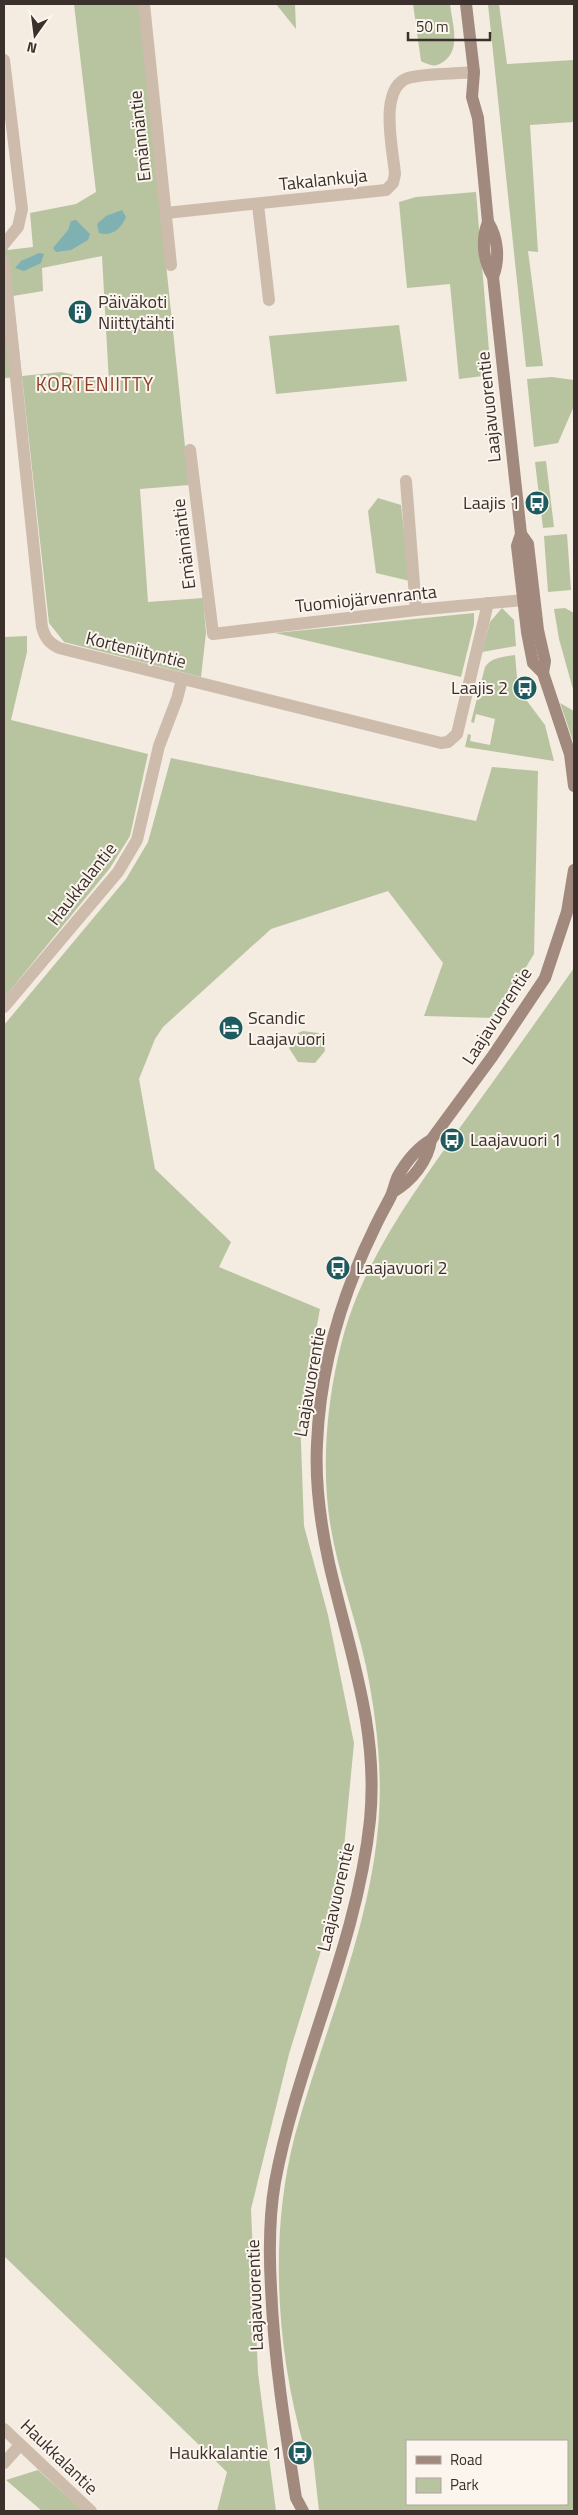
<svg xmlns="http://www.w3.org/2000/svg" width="578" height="2515" viewBox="0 0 578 2515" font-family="'Titillium Web',sans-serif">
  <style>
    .green { fill: #b8c4a0; fill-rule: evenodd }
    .water { fill: #7fb0b2 }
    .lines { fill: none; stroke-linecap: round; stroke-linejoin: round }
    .street { stroke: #cdbbac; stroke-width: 12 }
    .secondary { stroke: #a18a7d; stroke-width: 12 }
    .labels { text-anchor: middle; stroke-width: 4; stroke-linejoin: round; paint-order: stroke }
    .street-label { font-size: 18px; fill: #3b302b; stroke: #fbf5ee }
    .poi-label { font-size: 18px; fill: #3b302b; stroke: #fbf5ee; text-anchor: start }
    .neighbourhood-label { font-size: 19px; letter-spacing: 1px; fill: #8c3b22; stroke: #fbf5ee }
  </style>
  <rect width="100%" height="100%" fill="#f4ebe1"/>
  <g class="green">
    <path d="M74,4h65l50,481 -49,4 8,113 55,-4 3,35 -5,44 -137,-35 -15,-19 -27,-246 -18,1v-136l4,8 25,-3 -3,-34 46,-9 20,-12zM102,256l7,127 -48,-11 -39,4 -9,-80 30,-5 -1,-23z"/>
    <path d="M276,4h19l1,25z"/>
    <path d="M413,4h37c2,19 12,46 -7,58 -8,6 -14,3 -22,-1z"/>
    <path d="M488,4h11l8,60 67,-4v62l-44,3 8,127 -10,-1 15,115 -17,1z"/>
    <path d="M476,192l15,183 -32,4 -9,-95 -43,4 -8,-86 17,-5z"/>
    <path d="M399,325l8,56 -131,13 -7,-58z"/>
    <path d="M552,377l22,3v26l-16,37 -24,4 -7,-68z"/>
    <path d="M546,461l8,66 -11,1 -8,-66z"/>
    <path d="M378,498l23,7 9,76 -34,-8 -8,-62z"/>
    <path d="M567,534l4,56 -23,2 -4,-56z"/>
    <path d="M502,608l12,12 2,26 -34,6 8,-30z"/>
    <path d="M565,608l9,5v80l-15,-54 -5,-30z"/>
    <path d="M474,613v11l-13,53 -186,-44z"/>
    <path d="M27,636v16l-16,68 137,34 -18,82 -20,32 -106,130v-361z"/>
    <path d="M515,655l2,22 7,20 21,28 9,36 -89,-14 3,-13 3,1 -1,6 20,4 5,-26 -19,-5 -2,9 -3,-1 14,-55c7,-10 18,-10 30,-12z"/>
    <path d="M560,703l14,8v33z"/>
    <path d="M171,758l305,63 16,-54 46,4 -4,183 -39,64 -71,-2 19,-53 -55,-72 -117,38 -108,98 -8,12 -16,40 16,90 76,73 -12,25 101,42 -20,107 4,110 24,89 26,128 -14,146 -51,165 -38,155 7,164 18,138h-59l10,-39 -223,-216v-1231l122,-146 22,-37z"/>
    <path d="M574,968v1543h-255l-7,-64h-8c-28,-98 -35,-213 -9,-312 29,-106 77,-209 84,-320 3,-49 -3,-100 -13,-149 -12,-56 -35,-111 -39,-169 -4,-51 2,-106 15,-156 21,-81 74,-152 122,-219 37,-51 74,-103 110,-154zM407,2441h160v63h-160z"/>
    <path d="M303,1031l15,2 5,3 2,15 -10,12 -17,-1 -9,-14 9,-15z"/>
    <path d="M38,2470l45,41h-41l-36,-31z"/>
  </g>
  <g class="water">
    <path d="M122,210l4,7c-5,11 -13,20 -27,16l-2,-9 9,-8z"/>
    <path d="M76,220l14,14 -2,6 -17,10 -15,2 -3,-4 15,-18 3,-9z"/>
    <path d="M39,253l5,1 -3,9 -17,8 -9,-3 6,-7z"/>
  </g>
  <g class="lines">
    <g class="street">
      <path d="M144,4l27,261"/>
      <path d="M4,60l18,149 -4,18 -14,17"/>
      <path d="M258,205l11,95"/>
      <path d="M166,213l220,-23 7,-7 2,-9c-2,-24 -17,-86 13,-96 16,-5 48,-4 66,-6"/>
      <path d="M4,262l38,365c3,11 7,16 17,21l382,95 7,-1 9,-8 31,-131"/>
      <path d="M190,450l23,184 203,-24 107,-10"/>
      <path d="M406,481l10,129"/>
      <path d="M4,1007l114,-135 19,-32 22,-94 18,-47 5,-20"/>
      <path d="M4,2429l87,82"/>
      <path d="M4,2463l16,-18"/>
    </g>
    <g class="secondary">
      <path d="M466,4l8,68 -2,25 6,21 10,104c10,16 12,37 5,55"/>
      <path d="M488,222c-7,18 -5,38 5,55l28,257 -4,12 10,86 6,31 10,10 27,81 4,32"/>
      <path d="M521,534l7,10 10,86 7,31 -2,12"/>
      <path d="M393,1192c19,-11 35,-31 38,-52"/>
      <path d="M303,2511l-7,-13c-11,-70 -22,-139 -25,-210 -2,-35 -2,-71 4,-106 23,-123 82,-237 95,-362 9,-92 -21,-169 -41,-257 -8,-37 -14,-80 -12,-119 3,-75 25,-150 58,-217 5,-11 11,-21 16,-31 3,-7 4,-14 7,-20 8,-14 19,-28 33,-36l61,-83 53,-79 22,-66 7,-42"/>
    </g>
  </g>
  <defs>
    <symbol id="building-disc" viewBox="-11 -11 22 22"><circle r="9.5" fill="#1f5a5e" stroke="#fbf5ee"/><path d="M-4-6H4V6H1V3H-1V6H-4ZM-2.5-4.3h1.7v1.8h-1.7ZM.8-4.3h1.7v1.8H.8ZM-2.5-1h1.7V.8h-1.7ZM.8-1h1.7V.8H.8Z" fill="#fff"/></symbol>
    <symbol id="bus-disc" viewBox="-11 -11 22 22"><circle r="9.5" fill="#1f5a5e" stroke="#fbf5ee"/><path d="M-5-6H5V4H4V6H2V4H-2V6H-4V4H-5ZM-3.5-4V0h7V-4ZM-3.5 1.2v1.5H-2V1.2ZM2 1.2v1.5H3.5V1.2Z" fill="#fff"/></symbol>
    <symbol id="hotel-disc" viewBox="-11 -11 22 22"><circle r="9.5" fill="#1f5a5e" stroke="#fbf5ee"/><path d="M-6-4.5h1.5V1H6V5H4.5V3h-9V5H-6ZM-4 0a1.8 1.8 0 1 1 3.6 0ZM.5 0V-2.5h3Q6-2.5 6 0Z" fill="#fff"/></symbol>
  </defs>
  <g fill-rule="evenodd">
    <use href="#building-disc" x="66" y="298" width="28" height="28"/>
    <use href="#bus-disc" x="523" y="489" width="28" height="28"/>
    <use href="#bus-disc" x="511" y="674" width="28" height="28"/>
    <use href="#hotel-disc" x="217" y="1014" width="28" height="28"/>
    <use href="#bus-disc" x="438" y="1126" width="28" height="28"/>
    <use href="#bus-disc" x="324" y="1254" width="28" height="28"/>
    <use href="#bus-disc" x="286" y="2439" width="28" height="28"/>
  </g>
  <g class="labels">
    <g class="street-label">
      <text transform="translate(140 136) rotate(-96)" y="6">Emännäntie</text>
      <text transform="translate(323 180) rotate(-6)" y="6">Takalankuja</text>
      <text transform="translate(489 407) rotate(-96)" y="6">Laajavuorentie</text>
      <text transform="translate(184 544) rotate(-97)" y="6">Emännäntie</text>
      <text transform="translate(366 599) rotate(-6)" y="6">Tuomiojärvenranta</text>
      <text transform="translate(136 650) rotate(14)" y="6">Korteniityntie</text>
      <text transform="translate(82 884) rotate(-52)" y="6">Haukkalantie</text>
      <text transform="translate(497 1016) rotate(-57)" y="6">Laajavuorentie</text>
      <text transform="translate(310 1382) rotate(-80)" y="6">Laajavuorentie</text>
      <text transform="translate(336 1897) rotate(-77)" y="6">Laajavuorentie</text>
      <text transform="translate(255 2295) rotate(-92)" y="6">Laajavuorentie</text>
      <text transform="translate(59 2457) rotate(44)" y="6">Haukkalantie</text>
    </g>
    <g class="poi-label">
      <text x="98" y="308">Päiväkoti<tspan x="98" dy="21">Niittytähti</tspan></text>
      <text x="520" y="509" text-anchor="end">Laajis 1</text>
      <text x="508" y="694" text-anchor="end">Laajis 2</text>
      <text x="248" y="1024">Scandic<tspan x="248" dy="21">Laajavuori</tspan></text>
      <text x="470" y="1146">Laajavuori 1</text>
      <text x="356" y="1274">Laajavuori 2</text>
      <text x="282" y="2459" text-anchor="end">Haukkalantie 1</text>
    </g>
    <g class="neighbourhood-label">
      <text x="95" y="391">KORTENIITTY</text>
    </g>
  </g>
  <rect width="578" height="2515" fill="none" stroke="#3b302b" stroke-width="10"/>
  <rect x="406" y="2440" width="162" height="65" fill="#fbf5ee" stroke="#aea6a0"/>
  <rect x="416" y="2456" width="25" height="8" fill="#a18a7d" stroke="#aea6a0"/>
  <text x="450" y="2465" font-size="15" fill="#3b302b">Road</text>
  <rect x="416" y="2478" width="25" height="15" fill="#b8c4a0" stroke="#aea6a0"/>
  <text x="450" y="2490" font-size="15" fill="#3b302b">Park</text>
  <g transform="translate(35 35) rotate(194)" stroke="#fbf5ee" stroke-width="4" paint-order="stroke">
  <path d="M0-4L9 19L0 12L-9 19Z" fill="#3b302b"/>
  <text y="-8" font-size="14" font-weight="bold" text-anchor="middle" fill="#3b302b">N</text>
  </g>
  <path d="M408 32v8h82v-8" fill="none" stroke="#3b302b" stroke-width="2.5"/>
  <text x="416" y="32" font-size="15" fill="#3b302b" stroke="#fbf5ee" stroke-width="4" paint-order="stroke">50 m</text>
</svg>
